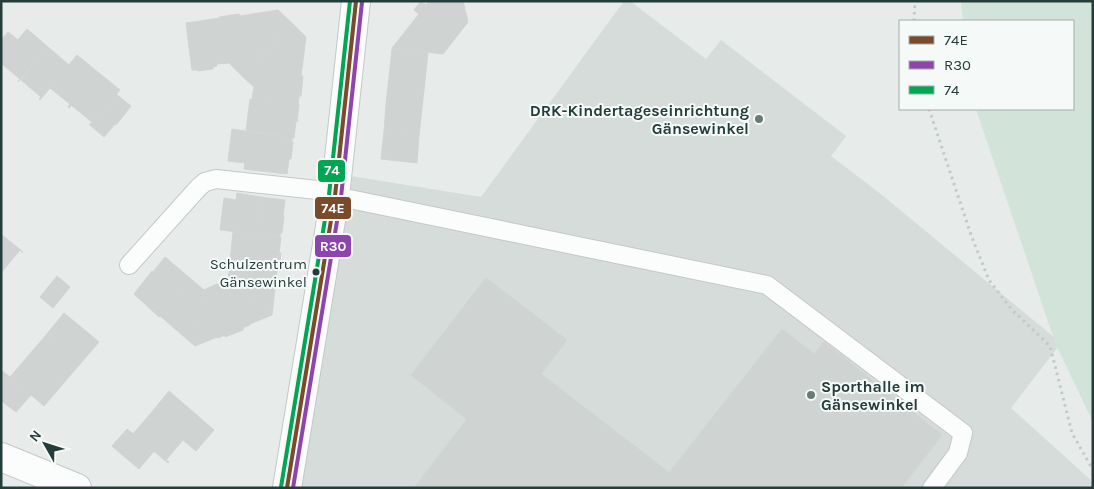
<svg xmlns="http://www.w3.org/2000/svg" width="1094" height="489" viewBox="0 0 1094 489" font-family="Karla,sans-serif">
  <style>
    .built { fill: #d5dcda }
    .green { fill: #d2e3d9 }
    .building { fill: #cfd4d2; stroke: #d0d4d2 }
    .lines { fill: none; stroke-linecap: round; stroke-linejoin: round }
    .lane-casing { stroke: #c4c8c7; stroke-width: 20 }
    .street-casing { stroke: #c4c8c7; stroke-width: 30 }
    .path { stroke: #c2cbc9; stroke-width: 3; stroke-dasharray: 2.5 4; stroke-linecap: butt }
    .lane { stroke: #fbfcfc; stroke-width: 18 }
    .street { stroke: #fbfcfc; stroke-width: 28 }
    .bus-1-casing { stroke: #f5f9f8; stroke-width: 8 }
    .bus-2-casing { stroke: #f5f9f8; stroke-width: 8 }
    .bus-3-casing { stroke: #f5f9f8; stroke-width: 8 }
    .bus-1 { stroke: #7a4b2a; stroke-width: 4 }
    .bus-2 { stroke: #8e44ad; stroke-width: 4 }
    .bus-3 { stroke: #00a651; stroke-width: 4 }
    .poi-dot { fill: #697a77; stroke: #f5f9f8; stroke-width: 2 }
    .bus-dot { fill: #253d3a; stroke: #f5f9f8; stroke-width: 2 }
    .labels { text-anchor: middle; stroke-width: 4; stroke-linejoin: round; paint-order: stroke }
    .bus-label { font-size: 15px; fill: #253d3a; stroke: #f5f9f8; text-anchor: end }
    .poi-label { font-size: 16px; font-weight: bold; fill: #253d3a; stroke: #f5f9f8; text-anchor: end }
    .line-badge { stroke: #f5f9f8; stroke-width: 2 }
    .badge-label { font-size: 14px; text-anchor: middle; font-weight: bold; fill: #fff }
  </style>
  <rect width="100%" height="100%" fill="#e7ebe9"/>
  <path class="built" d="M624,1h6l76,58 15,-19 125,96 -15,20 51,39 179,148 -50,65 82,74v6h-805l50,-314 143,23z"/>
  <path class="green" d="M961,1h132v421l-37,-77 -80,-236h97v-88h-110z"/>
  <g class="building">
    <path d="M421,1l5,4 3,-4h34l5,21 -25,32 -51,-6 27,-34 -5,-4z"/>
    <path d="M278,10l15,14 -52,51 -12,-12 -13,1 1,2 -4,1v2l-15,2v-1h-6l-6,-47 34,-5 -1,-1 20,-3 1,2z"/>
    <path d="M293,24l13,13 -5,39h2l-2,20h-2l-1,8 -46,-4 2,-13 -13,-12z"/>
    <path d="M27,29l21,18 -30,35 2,-3 -18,-15 -1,1v-5z"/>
    <path d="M8,32l10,8 -17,20v-20z"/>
    <path d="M48,47l21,18 -29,35 -1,-1 2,-2 -20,-17z"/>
    <path d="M392,49l36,3 -3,29 -36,-4z"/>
    <path d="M77,55l22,18 -30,35 -1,-1 2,-3 -20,-16z"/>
    <path d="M99,73l21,17 -30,35h-1l3,-3 -21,-17z"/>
    <path d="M389,77l36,4 -3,27 -36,-4z"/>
    <path d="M116,94l15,12 -15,19 -15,-12z"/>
    <path d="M250,99l49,5 -2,18 -1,-1 -2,17 -48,-8z"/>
    <path d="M386,104l36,4 -3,27 -35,-3z"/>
    <path d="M101,113l14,11 -11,13 -14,-12z"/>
    <path d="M232,129l60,9v4h1l-2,17h-2l-2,15 -43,-5 1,-6 -17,-2z"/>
    <path d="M384,132l35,3 -2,28 -36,-4z"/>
    <path d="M237,193l23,4 -3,37 -37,-4 4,-32 12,2z"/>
    <path d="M260,197l25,3 -2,16h1l-2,17h-2v3l-23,-2z"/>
    <path d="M233,232l48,5 -2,16h2l-2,17h-2l-5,45 -44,-34z"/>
    <path d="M1,234l22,18h-1l-2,-2 -19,23z"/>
    <path d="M165,257l26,22 -32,38 -25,-23 18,-23 1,1z"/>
    <path d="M57,276l13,11 -17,21 -13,-11z"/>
    <path d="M486,278l81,62 -26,34 148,114h-275l53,-69 -56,-44z"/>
    <path d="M191,279l13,11 -9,56 -35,-30z"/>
    <path d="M228,281l44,34 -22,9v1l-7,3v2l-18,7v-2l-7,3 -1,-1 -22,9 9,-56 17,-8v1z"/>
    <path d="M64,313l35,29 -19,22 -34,-29z"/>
    <path d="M782,329l32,25 10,-12 118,93 -41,53h-212l-20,-15z"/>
    <path d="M46,335l34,29 -18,21 -34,-29z"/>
    <path d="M28,356l34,29 -18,21 -34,-29z"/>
    <path d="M1,370l9,7 -9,10z"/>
    <path d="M10,377l9,8 -15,18 -3,-3v-13z"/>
    <path d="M19,385l12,10 -15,17 -12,-9z"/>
    <path d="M169,391l45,39 -18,21 -45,-38z"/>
    <path d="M151,413l35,29 -3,-2 -17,20 3,2 -1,1 -35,-29z"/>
    <path d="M127,429l9,7 -15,18 -9,-8z"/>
    <path d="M136,436l18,15 -15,18 -18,-15z"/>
  </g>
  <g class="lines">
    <defs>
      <g id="lane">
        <path d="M335,196l432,89 196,148 -5,20 -26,35"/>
        <path d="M129,265l70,-78 6,-5 11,-3 119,13"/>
      </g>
      <g id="street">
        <path d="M1,457l76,31"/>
        <path d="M287,488l48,-292 21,-195"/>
      </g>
    </defs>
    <use href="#lane" class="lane-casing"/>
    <use href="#street" class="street-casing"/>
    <g class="path">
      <path d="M914,21l1,-20"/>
      <path d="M929,109l42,126 18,45 23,30 38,36 22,87 21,37"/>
    </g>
    <use href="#lane" class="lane"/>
    <use href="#street" class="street"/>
    <defs>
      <path id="bus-1" d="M287,488l48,-292 21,-195"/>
      <path id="bus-2" d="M293,488l48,-291 21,-195"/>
      <path id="bus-3" d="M281,487l48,-292 21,-194"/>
    </defs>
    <use href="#bus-1" class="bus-1-casing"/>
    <use href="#bus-2" class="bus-2-casing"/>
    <use href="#bus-3" class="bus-3-casing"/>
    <use href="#bus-1" class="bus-1"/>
    <use href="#bus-2" class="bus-2"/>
    <use href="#bus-3" class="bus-3"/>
  </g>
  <g class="poi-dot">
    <circle cx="759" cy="119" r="5"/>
    <circle cx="811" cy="395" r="5"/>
  </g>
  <circle class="bus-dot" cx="316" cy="272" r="4.5"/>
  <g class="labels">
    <g class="bus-label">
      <text x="307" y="269">Schulzentrum<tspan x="307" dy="18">Gänsewinkel</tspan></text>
    </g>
    <g class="poi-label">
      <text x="749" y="116">DRK-Kindertageseinrichtung<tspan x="749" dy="18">Gänsewinkel</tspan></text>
      <text x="821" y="392" text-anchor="start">Sporthalle im<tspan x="821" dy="18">Gänsewinkel</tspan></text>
    </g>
  </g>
  <g class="line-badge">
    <rect x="317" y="159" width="29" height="24" rx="5" fill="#00a651"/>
    <rect x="314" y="196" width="38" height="24" rx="5" fill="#7a4b2a"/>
    <rect x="314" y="234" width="38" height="24" rx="5" fill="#8e44ad"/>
  </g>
  <g class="badge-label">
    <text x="332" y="175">74</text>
    <text x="333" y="213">74E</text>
    <text x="333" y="251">R30</text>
  </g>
  <rect width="1094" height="489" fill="none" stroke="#253d3a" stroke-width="5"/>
  <rect x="899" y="20" width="175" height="90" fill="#f5f9f8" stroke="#a2aeac"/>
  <rect x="909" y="36" width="25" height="8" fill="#7a4b2a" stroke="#a2aeac"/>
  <text x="944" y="45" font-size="15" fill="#253d3a">74E</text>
  <rect x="909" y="61" width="25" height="8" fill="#8e44ad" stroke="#a2aeac"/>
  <text x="944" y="70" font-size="15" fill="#253d3a">R30</text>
  <rect x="909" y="86" width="25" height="8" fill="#00a651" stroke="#a2aeac"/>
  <text x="944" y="95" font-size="15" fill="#253d3a">74</text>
  <g transform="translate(45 444) rotate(309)" stroke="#f5f9f8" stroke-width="4" paint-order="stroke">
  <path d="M0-4L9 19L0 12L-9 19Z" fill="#253d3a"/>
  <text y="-8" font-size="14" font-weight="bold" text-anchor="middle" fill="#253d3a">N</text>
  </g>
</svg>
